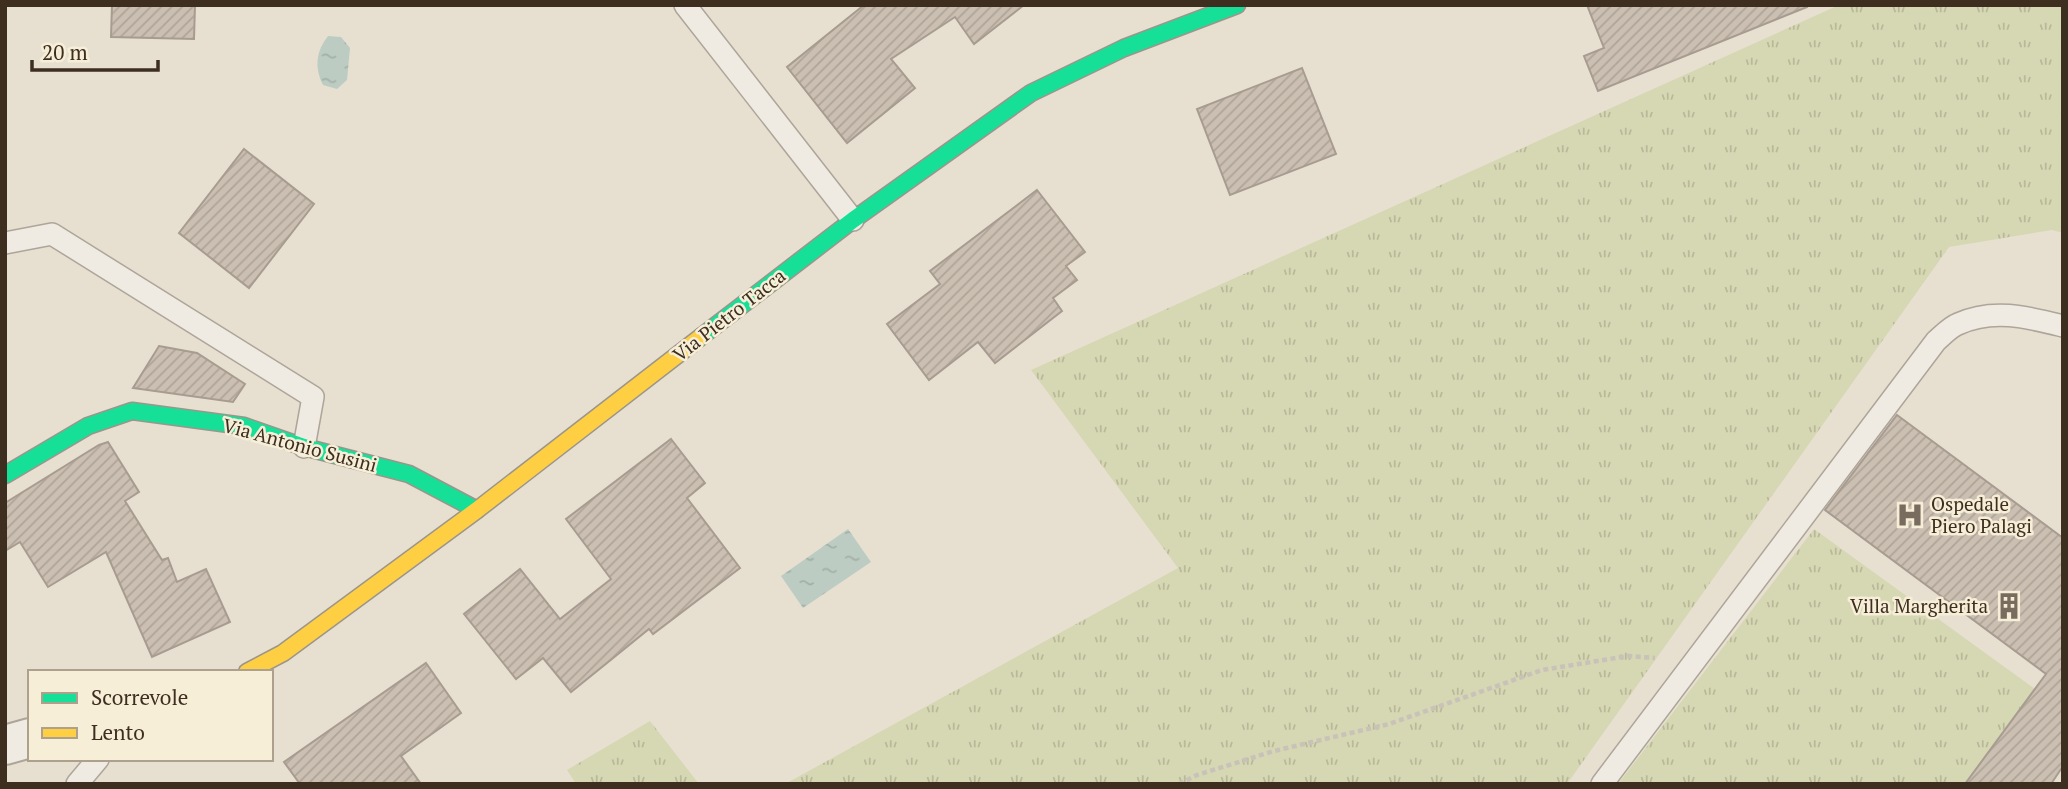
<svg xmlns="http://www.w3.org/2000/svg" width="2068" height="789" viewBox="0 0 2068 789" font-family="'PT Serif',serif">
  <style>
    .grass { fill: url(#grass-tufts) }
    .water { fill: url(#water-ripples) }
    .building { fill: url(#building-hatch); stroke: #a89c90; stroke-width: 2 }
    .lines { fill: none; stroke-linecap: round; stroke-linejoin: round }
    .lane-casing { stroke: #ada599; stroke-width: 24 }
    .street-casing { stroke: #ada599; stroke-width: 42 }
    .fast-casing { stroke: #9c958a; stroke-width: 19 }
    .slow-casing { stroke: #9c958a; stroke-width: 19 }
    .path { stroke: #c8c2b9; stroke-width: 4.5; stroke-dasharray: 5 3.5; stroke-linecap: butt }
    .lane { stroke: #efebe3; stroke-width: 21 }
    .street { stroke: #efebe3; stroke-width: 38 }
    .fast { stroke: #16e098; stroke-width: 16 }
    .slow { stroke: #ffcf43; stroke-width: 16 }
    .labels { text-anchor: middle; stroke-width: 5; stroke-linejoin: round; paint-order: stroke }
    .street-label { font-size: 19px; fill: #3d2e20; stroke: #f7eed8 }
    .poi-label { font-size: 19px; fill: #3d2e20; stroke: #f7eed8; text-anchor: start }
  </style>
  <defs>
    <pattern id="grass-tufts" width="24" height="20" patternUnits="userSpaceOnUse" patternTransform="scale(1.75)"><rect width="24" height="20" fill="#d6d7b3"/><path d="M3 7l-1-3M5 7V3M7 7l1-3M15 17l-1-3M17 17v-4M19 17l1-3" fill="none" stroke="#b9b99a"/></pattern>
    <pattern id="water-ripples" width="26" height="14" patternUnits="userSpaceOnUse" patternTransform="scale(1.75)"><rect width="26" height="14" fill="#bcccc2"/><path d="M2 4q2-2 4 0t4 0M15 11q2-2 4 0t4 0" fill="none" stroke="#a2b0a6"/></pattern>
    <pattern id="building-hatch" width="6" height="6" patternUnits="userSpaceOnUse" patternTransform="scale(1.75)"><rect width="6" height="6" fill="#cbbfb2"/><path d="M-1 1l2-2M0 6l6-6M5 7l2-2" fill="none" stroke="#afa499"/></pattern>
  </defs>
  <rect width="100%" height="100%" fill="#e7e0d1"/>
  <g class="grass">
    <path d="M1839,5h224v228l-11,-3 -103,17 -382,537h-782l393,-216 -147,-198z"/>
    <path d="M1814,529l221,160 -70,95h-347z"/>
    <path d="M650,721l49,63h-123l-9,-14z"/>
  </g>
  <g class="water">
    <path d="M328,36l13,1 9,11 -3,32 -10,9 -14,-4c-9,-17 -7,-34 5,-49z"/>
    <path d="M848,529l23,33 -68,46 -22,-32z"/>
  </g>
  <g class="building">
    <path d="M112,5h83l-1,34 -83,-2z"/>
    <path d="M864,5h160l-50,39 -19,-27 -64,42 24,29 -68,55 -60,-76z"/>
    <path d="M1587,5h220v2l-209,84 -14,-35 20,-8z"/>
    <path d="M1302,68l34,86 -106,41 -33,-86z"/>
    <path d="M244,149l70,55 -65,84 -70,-55z"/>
    <path d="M1037,190l48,62 -19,14 11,14 -24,18 9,13 -67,52 -17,-21 -49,38 -42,-56 53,-40 -10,-13z"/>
    <path d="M159,346l38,7 48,31 -12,18 -100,-14z"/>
    <path d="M1897,415l166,123v228l-12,18h-86l81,-110 -221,-164z"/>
    <path d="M671,439l34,44 -18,15 53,70 -87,66 -4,-5 -78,63 -28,-34 -27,21 -52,-65 56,-45 40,50 51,-40 -45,-60z"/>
    <path d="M108,442l31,50 -14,9 37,59 6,-2 9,24 29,-13 24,53 -78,35 -46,-105 -58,35 -28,-45 -15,9v-48l94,-58z"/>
    <path d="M426,663l35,50 -60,43 20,28h-121l-16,-22z"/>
  </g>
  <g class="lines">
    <defs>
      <g id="lane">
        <path d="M685,5l168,215"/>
        <path d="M5,243l47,-9 261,163 -9,50"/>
        <path d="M77,784l21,-25"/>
        <path d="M1602,784l334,-443c6,-5 14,-14 22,-17 35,-16 69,-7 105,2"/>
      </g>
      <path id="street" d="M5,745l25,-7"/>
      <g id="fast">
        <path d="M702,336l151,-116 178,-127 93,-45 113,-43"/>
        <path d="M5,475l83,-49 44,-15 112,15 60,21 105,27 68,36"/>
      </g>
      <path id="slow" d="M247,672l36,-19 194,-143 225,-174"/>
    </defs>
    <use href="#lane" class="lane-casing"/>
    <use href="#street" class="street-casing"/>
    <use href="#fast" class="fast-casing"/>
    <use href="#slow" class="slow-casing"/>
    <path class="path" d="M1179,784l18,-9 77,-24 115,-27 153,-54 86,-14 27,2"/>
    <use href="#lane" class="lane"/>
    <use href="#street" class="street"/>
    <use href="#fast" class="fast"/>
    <use href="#slow" class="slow"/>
  </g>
  <defs>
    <symbol id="hospital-bare" viewBox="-9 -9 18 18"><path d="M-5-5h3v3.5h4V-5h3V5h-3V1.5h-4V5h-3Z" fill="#786c5e" stroke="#f7eed8" stroke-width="2.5" paint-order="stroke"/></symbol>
    <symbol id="building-bare" viewBox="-9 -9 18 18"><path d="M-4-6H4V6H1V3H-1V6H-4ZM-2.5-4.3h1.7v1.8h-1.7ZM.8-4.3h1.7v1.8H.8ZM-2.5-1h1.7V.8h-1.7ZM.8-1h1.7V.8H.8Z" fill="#786c5e" stroke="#f7eed8" stroke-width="2.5" paint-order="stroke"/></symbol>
  </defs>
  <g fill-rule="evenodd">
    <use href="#hospital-bare" x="1891" y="496" width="38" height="38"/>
    <use href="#building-bare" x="1990" y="587" width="38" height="38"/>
  </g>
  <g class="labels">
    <g class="street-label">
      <text transform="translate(729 315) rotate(-38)" y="7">Via Pietro Tacca</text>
      <text transform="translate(300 445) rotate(15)" y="7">Via Antonio Susini</text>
    </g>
    <g class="poi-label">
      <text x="1931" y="511">Ospedale<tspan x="1931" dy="22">Piero Palagi</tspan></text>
      <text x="1988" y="613" text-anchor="end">Villa Margherita</text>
    </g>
  </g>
  <rect width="2068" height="789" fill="none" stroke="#3d2e20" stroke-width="14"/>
  <rect x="28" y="670" width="245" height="91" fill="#f7eed8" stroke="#ada18e" stroke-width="2"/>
  <rect x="42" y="693" width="35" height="10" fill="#16e098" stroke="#ada18e" stroke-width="2"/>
  <text x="91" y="705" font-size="21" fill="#3d2e20">Scorrevole</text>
  <rect x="42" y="728" width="35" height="10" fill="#ffcf43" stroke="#ada18e" stroke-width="2"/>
  <text x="91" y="740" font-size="21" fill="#3d2e20">Lento</text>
  <path d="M32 60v10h126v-10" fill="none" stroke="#3d2e20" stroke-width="3.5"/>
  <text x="42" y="60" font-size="21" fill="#3d2e20" stroke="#f7eed8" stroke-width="5" paint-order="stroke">20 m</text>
</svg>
